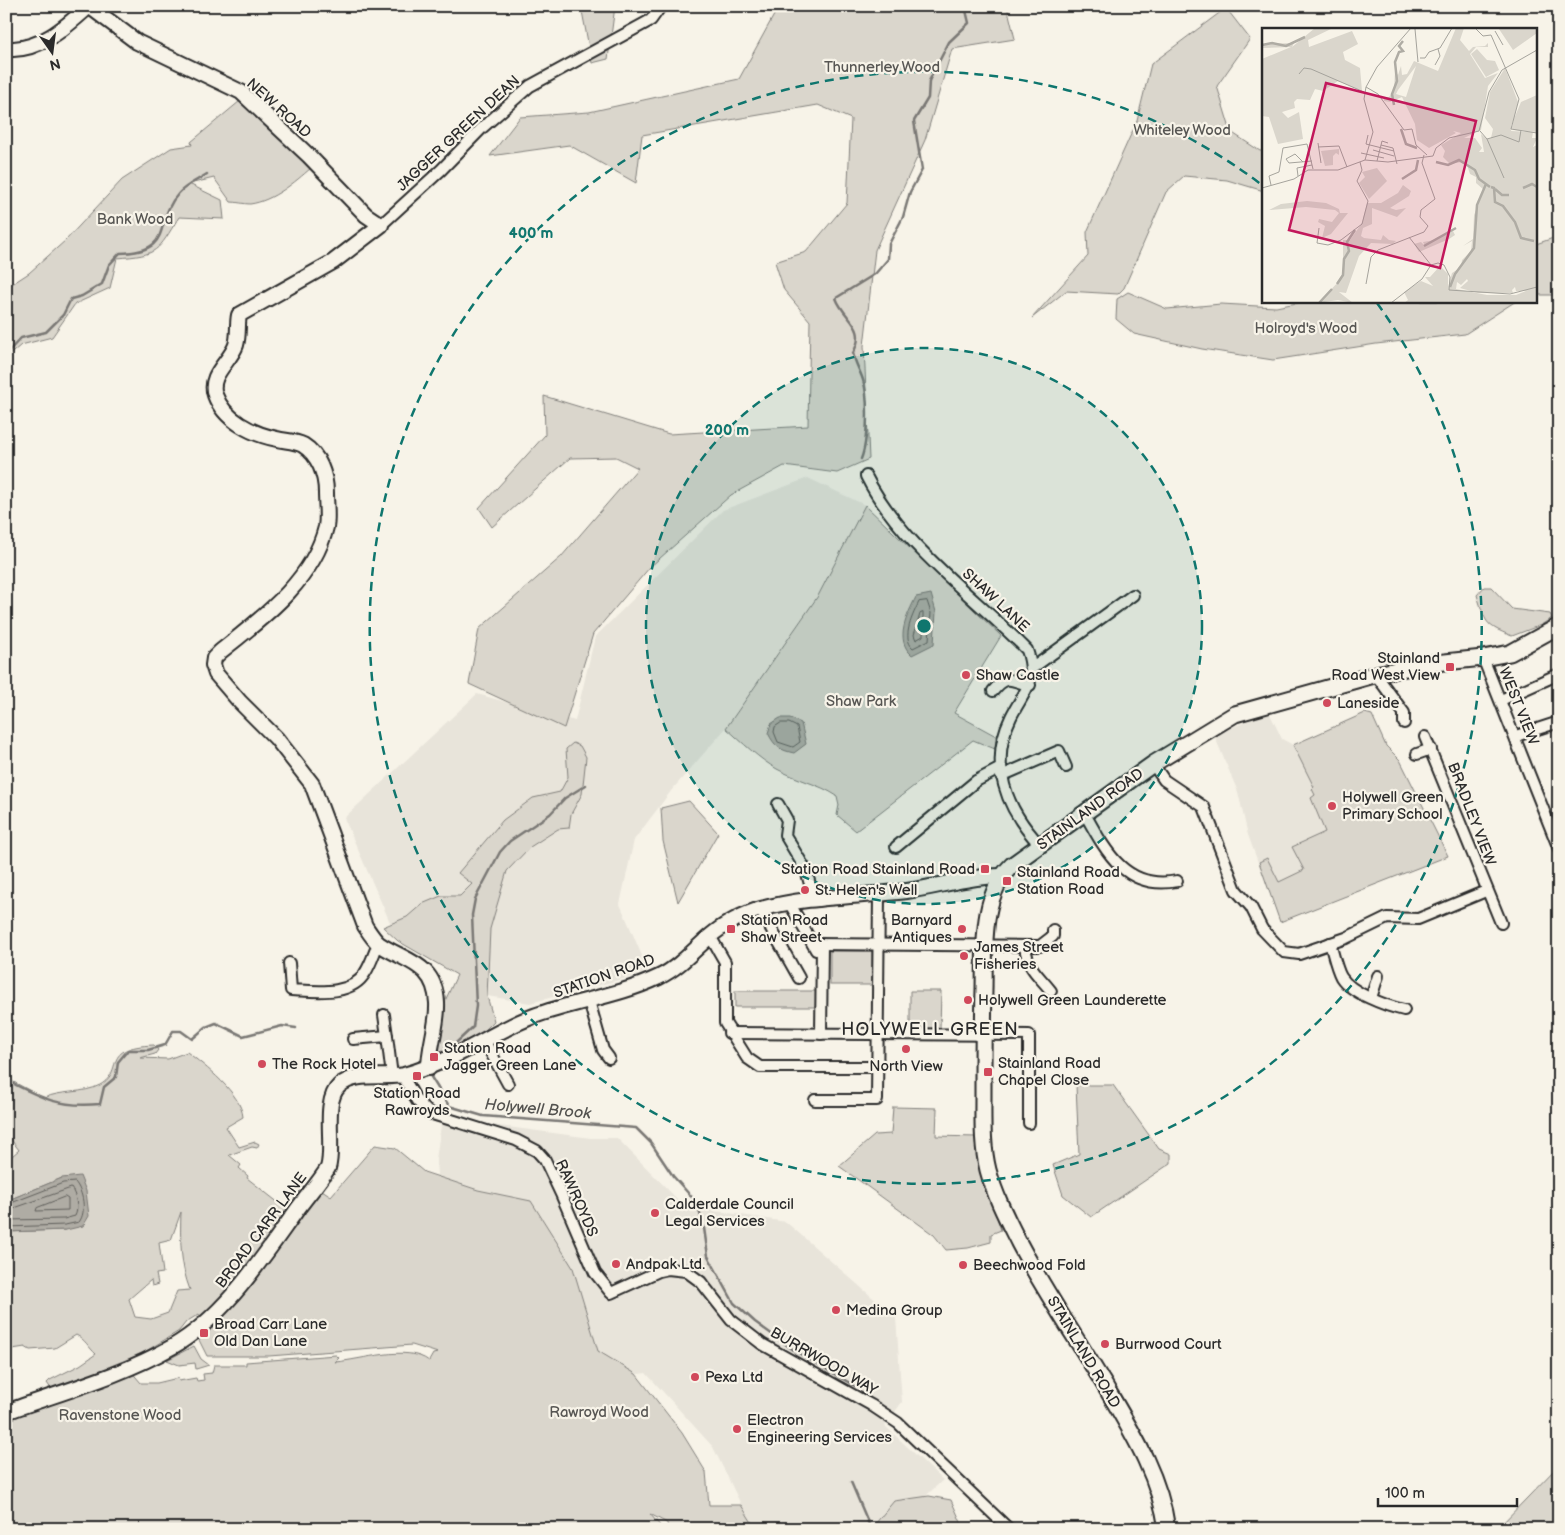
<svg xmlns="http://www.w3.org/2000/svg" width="1565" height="1535" viewBox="0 0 1565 1535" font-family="'Balsamiq Sans',sans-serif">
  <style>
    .built { fill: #e8e4da }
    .green { fill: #dad6cc; stroke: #82807c; fill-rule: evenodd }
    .water { fill: #afaca4; stroke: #7a7874 }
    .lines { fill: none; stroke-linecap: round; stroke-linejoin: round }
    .shore { stroke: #605f5b; stroke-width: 1 }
    .stream { stroke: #7a7874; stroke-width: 2.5 }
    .minor-casing { stroke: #2b2b2b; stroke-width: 14 }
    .tertiary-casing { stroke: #2b2b2b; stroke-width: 18 }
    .secondary-casing { stroke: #2b2b2b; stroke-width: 19 }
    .minor { stroke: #f7f3e8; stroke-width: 10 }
    .tertiary { stroke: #f7f3e8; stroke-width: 14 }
    .secondary { stroke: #f7f3e8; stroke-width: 15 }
    .ring { fill: none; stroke: #0f766e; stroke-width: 2.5; stroke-dasharray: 9 6 }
    .poi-dot { fill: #d1495b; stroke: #f7f3e8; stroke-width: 2 }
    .labels { text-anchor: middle; stroke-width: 4.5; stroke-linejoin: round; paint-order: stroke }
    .park-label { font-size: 15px; fill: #575653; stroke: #f7f3e8 }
    .street-label { font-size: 15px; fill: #2b2b2b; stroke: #f7f3e8 }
    .poi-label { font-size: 15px; fill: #2b2b2b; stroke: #f7f3e8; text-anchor: start }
    .water-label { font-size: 16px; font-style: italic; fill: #53524f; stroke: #f7f3e8 }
    .quarter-label { font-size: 18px; letter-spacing: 1px; fill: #2b2b2b; stroke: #f7f3e8 }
    .inset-river { fill: none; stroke: #afaca4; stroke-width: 2.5 }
    .inset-road { fill: none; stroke: #a5a39c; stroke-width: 1 }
    .view { fill: #c2185b; fill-opacity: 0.15; stroke: #c2185b; stroke-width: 2.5 }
    .inset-edge { fill: none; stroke: #2b2b2b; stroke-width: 2.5 }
    .centre { fill: #0f766e; stroke: #f7f3e8; stroke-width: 2.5 }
    .ring-label { font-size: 15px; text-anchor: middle; font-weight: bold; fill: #0f766e; stroke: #f7f3e8; stroke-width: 4.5; stroke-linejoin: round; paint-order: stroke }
  </style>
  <rect width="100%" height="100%" fill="#f7f3e8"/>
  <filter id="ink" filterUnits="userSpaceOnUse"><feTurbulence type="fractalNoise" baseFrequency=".02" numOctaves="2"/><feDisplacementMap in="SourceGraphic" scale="10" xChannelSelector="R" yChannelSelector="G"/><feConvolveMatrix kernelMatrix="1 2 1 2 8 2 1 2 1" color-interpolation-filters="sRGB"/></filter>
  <g filter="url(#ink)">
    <g class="built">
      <path d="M808,478l59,28 -49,90 -92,132 -55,63 -37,49 -14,64 28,66 -10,5 -108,28 -43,-7 -94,-67 -49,-111 133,-124 98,27 20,-84 128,-127z"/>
      <path d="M1269,712l13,27 11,6 72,-32 7,2 14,31 14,14 48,96 -168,66 -32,-87 -10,-43 -24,-57z"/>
      <path d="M443,1112l49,13 99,13h26l67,68 102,16 110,96 6,84 -17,24 58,54 -53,49h-137l-40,-82 -67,-74 -36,5 -173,-202 -1,-17z"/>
    </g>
    <g class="green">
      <path d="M581,6h34l-7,53 -16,4z"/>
      <path d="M779,6h228l8,33 -63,10 -27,91 -50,110 -11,96 5,113 -32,14 -53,-7 -53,29 -81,72 -57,67 -29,94 -95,-44 10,-55 82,-72 77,-89 -22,-11 -46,1 -78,69 -13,-19 66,-73 -1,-39 125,38 139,-8 2,-105 -26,-31 -9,-28 31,-10 41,-49 4,-84 -33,-14 -176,30 -6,48 -67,-38 -79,11 30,-39 69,-5 150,-33z"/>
      <path d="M1226,8l24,31 -33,47 14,46 29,19h4v40l-37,-11 -43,-4 -18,16 -42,96 -6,6 -52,-3 -34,27 56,-62 -1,-24 50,-111 14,-57z"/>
      <path d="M240,101l71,67c-16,14 -38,33 -61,36 -6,0 -13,-2 -19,-2l-17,-24 -25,6 33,16 2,19 -45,-2c-22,35 -20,38 -62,41l-7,30 -35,16 -23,33 -31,8 -15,13v-70l23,-15 37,-33 56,-60 49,-32 21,-3 -1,-3z"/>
      <path d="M1559,236v59h-23v-51z"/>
      <path d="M1128,292l39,17 54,-5 55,3 31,-6h209l-51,33 -89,10 -103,16 -71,-11 -68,-15 -18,-15 1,-20z"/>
      <path d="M865,505l136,131 -47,77 42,23 -1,13 -22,-9 -117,91 -19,-16 2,-10 -2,-9c-18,-12 -40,-16 -60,-27 -18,-10 -35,-27 -51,-41l92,-132z"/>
      <path d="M1484,587h7l21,22 38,5 2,4 -11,7 -29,11c-28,-11 -26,-13 -35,-41z"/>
      <path d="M1365,713l7,2 14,31 14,14 48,96 -168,66 -21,-60 8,-4 12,24 25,-12 -12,-23 33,-15 -14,-34 4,-3 -3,-6 2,-2 -21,-42z"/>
      <path d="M573,743l7,3 6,11 -4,37 -11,20 -2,14 -11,1 -28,18 -23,24 -17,58 -3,67 7,25 -11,11 -36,21 -12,-4 10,-48 12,-26 -59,-34 -15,-14 24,-10 15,-13 19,-8h19l12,-12 -14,-11 45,-53 30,-22 27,-6 8,-15 -2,-28z"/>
      <path d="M689,801l29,32 -40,69 -15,-61 -2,-33z"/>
      <rect x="830" y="951" width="42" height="34"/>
      <rect x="735" y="991" width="83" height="16"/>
      <path d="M910,991h31l-1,38 -30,-1z"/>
      <path d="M154,1045l4,5 -3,4 -15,4 28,1 19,-7c18,14 54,41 56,65l-17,10 13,20 16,-5 4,2 -2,4 -5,-1 -23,8 12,10 -2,3 9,8 -1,2 42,33 -46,66 -42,41 -2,-4 -13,8 -7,9 -51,31 -76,28 -5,-7 3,-3 30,-15 16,-11c-7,-6 -11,-15 -20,-19l-21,13 -25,2 -5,-3 -19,3v-118l60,-2 -4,-52 -56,23v-40l13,-11 -13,-17v-55l38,20c17,-8 39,-4 56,-13 26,-15 -1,-38 54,-40zM181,1212c-1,27 -1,52 9,78l-13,1 -9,22 -17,6 -16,-2 -6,-18 22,-19 1,6 6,-2 -2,-10 7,-1 -4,-30 12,-3z"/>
      <path d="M1076,1085h37l46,64 12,5v9l-80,54 -28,-22 -10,-30 26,-11z"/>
      <path d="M893,1107l44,1 -1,28 40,1 5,30 20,63 -10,4v8l-23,6 -22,2 -12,-15 -95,-69 36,-31 16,-1z"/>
      <path d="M375,1145l20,3 29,24 54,18 53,11 42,67 25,83 38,23 46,59 24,39 3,33h32l15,24h-88l-1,-6 -17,-9 13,15h-657v-110l37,-11 29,-16 58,-22 11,13h16l21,-5 1,3 17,-3 1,3 7,-1 -1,-6 9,-1 2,-8h32v-3l90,-7 3,3 -4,4c27,-2 72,-18 94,-1l4,-7 5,-1 -26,-8 -143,11h-62l-8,-16 53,-55 60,-85 10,-10 9,6z"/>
      <path d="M194,1346l7,13 8,6 -13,4 -1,-6 -16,2 -12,-5z"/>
      <path d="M1559,1465v64h-62z"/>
      <path d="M929,1496l22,4 13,29h-93l23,-28z"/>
    </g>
    <g class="water">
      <path d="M931,594l5,18 -2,32 -22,11c-18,-15 -5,-40 4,-58z"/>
      <path d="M780,718h10l11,5 5,21 -12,9c-14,-3 -19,-6 -26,-20l3,-9z"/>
      <path d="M80,1176l6,15 3,25 -6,10 -17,4 -60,2v-31l56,-23z"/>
    </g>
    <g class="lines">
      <g class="shore">
        <path d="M927,601l4,12 -2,27 -16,8c-12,-10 0,-34 6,-46z"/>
        <path d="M923,613v23l-7,4 -2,-5 6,-21z"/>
        <path d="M781,723h8l8,4 3,15 -7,5 -15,-5 -4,-10 1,-5z"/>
        <path d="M65,1197l3,2v11l-32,1 1,-3z"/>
        <path d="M6,1205l57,-22 12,-1c8,9 12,30 4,40l-14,3 -59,2"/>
        <path d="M6,1211l65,-23c5,6 8,21 4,28l-11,3 -58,1"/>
      </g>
      <g class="stream">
        <path d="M6,354l15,-16 25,-6 17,-17 8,-16 11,-3 20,-12 7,-19 11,-12c56,-1 32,-31 59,-60 7,-8 19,-13 28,-19"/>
        <path d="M861,459c7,-17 8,-62 2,-79 -3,-9 -8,-17 -10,-27 15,-27 -8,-32 -17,-55l39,-24 13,-15 1,-15 14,-27 7,-25 12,-22 -8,-49 14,-23 1,-17 20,-39 20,-19 -4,-17"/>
        <path d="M442,1056l31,-29 3,-21 -4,-91 3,-16 25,-47 10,-11 40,-27 15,-16 21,-13"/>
        <path d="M434,1072l-3,5 18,29 34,10 153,12 15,15 22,33 24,27 7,25 4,28 26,47 21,19 40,29 60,35"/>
        <path d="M6,1080c35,18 53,28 94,24l4,-17 12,-10 2,-15 10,-12h20l17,-5 8,-14h8l11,8 14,-12 10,-4 27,13 39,-10 14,2"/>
        <path d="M851,1482l20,47"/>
      </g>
      <defs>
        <g id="minor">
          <path d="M381,225l60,-55 41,-42 48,-42 121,-66 10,-14"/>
          <path d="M866,476c34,68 109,121 161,174 11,32 -3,41 -16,67 -23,47 -5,92 29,128"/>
          <path d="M1483,658l76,191"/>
          <path d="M1031,669l102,-74"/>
          <path d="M1376,675l28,38v10"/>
          <path d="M993,691c16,-19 18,-9 37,-6"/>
          <path d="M1501,700l58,-26"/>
          <path d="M1516,736l43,-14"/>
          <path d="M1425,737l76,186"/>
          <path d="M1417,754l14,-5"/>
          <path d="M1153,764l11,16 40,27 32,83 15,17 11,22 22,23 15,2 47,-16 41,-20 31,1 68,-28"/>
          <path d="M1001,776l58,-25 7,16"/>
          <path d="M778,804l9,16 -2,15 21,35 8,29"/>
          <path d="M1084,812c21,38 41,79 93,69"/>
          <path d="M896,847l80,-66 23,-12"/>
          <path d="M790,904l26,46"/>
          <path d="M760,909l39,69"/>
          <path d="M710,936l15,26v61l22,35 13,9h117"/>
          <path d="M1330,943c3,10 6,25 11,34 10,16 45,29 63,33"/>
          <path d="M813,944l227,2 13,-10v-6"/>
          <path d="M1025,946c3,24 12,27 26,45"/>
          <path d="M289,963l2,27c23,1 60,7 74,-17 6,-9 9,-20 13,-29"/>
          <path d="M1371,998l7,-22"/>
          <path d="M589,1001l14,49 6,8"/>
          <path d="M384,1015l3,21"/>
          <path d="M729,1033l300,2v88"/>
          <path d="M821,1034l1,-90"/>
          <path d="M353,1039l34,-3 5,40"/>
          <path d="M484,1040l24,44"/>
          <path d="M402,1075l15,26 12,12 87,27 21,11 8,9 16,34 34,79 16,20 48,-22 9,-2 18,2 15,11 30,38 31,24 109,61 27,18 111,106"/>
          <path d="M815,1100h62l2,-206"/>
        </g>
        <g id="tertiary">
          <path d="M89,6l48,36 104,50 68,64 57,59 15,10 -48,37 -94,53c-2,10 0,20 -3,30 -6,17 -28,30 -21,50 9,25 37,39 62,44 8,2 18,2 26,6 16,10 23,30 23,48 0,11 2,24 0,34 -13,54 -65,92 -106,125l-6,6 -1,7 3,9 24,28 36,36 36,46 53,142c4,6 9,14 14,18 27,18 56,19 58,59 1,22 -8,43 -8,65"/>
          <path d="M6,49c33,3 61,-23 83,-43"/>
          <path d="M6,1412c55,-20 115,-36 166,-65 51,-29 89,-87 122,-133 11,-16 24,-30 34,-46 7,-22 -6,-66 11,-82 16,-15 45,-7 65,-11 18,-5 35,-12 52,-20 28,-13 48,-28 78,-39 41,-15 85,-20 125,-39 19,-9 34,-26 50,-40 14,-12 34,-23 52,-28 47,-13 97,-12 146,-18 31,-4 62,-15 94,-15"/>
        </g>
        <path id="secondary" d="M1167,1529c-7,-51 -33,-94 -59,-138 -29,-49 -62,-97 -89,-148 -12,-24 -24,-47 -31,-73 -6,-24 -5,-50 -5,-75 0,-35 0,-70 1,-105 1,-42 -4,-94 28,-125l141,-101 82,-50 146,-41 45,-9 57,-6 27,-5 49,-27"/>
      </defs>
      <use href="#minor" class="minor-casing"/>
      <use href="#tertiary" class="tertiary-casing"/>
      <use href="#secondary" class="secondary-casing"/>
      <use href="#minor" class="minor"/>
      <use href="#tertiary" class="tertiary"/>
      <use href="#secondary" class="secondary"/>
    </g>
  </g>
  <circle cx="924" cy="626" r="278" fill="#0f766e" fill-opacity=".12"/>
  <g class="ring">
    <circle cx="924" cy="626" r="278"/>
    <path d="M1377 303A556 556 0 1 1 1262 185"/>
  </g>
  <g class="poi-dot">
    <rect x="1445" y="662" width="10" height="10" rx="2.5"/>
    <circle cx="966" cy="675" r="5"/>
    <circle cx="1327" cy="703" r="5"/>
    <circle cx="1332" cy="806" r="5"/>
    <rect x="980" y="864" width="10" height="10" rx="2.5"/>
    <rect x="1002" y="876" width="10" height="10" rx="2.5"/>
    <circle cx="805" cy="890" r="5"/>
    <rect x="726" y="924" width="10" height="10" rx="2.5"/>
    <circle cx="962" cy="929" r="5"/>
    <circle cx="964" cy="956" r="5"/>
    <circle cx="968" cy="1000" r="5"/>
    <circle cx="906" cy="1049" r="5"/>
    <rect x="429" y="1052" width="10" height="10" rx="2.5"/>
    <circle cx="262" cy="1064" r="5"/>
    <rect x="983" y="1067" width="10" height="10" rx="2.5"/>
    <rect x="412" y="1071" width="10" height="10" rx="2.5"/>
    <circle cx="655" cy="1213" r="5"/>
    <circle cx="616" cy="1264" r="5"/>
    <circle cx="963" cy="1265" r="5"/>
    <circle cx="836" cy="1310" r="5"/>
    <rect x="199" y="1328" width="10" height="10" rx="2.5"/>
    <circle cx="1105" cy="1344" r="5"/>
    <circle cx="695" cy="1377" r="5"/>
    <circle cx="737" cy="1429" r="5"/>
  </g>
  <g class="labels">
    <g class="park-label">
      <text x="882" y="72">Thunnerley Wood</text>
      <text x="1182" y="135">Whiteley Wood</text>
      <text x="135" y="224">Bank Wood</text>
      <text x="1306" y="333">Holroyd's Wood</text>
      <text x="861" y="706">Shaw Park</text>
      <text x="599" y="1417">Rawroyd Wood</text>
      <text x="120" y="1420">Ravenstone Wood</text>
    </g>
    <g class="street-label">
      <text transform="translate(279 108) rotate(42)" y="5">NEW ROAD</text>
      <text transform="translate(458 133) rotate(-43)" y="5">JAGGER GREEN DEAN</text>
      <text transform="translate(996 600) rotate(43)" y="5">SHAW LANE</text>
      <text transform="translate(1519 706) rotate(68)" y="5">WEST VIEW</text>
      <text transform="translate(1090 809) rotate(-36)" y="5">STAINLAND ROAD</text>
      <text transform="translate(1472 814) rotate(69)" y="5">BRADLEY VIEW</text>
      <text transform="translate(604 976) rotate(-19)" y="5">STATION ROAD</text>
      <text transform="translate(577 1198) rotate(66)" y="5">RAWROYDS</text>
      <text transform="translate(261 1230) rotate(-53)" y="5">BROAD CARR LANE</text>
      <text transform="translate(1084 1352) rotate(59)" y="5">STAINLAND ROAD</text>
      <text transform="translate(824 1361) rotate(30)" y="5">BURRWOOD WAY</text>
    </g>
    <g class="poi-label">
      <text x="1440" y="663" text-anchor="end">Stainland<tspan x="1440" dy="17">Road West View</tspan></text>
      <text x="976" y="680">Shaw Castle</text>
      <text x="1337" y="708">Laneside</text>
      <text x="1342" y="802">Holywell Green<tspan x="1342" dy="17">Primary School</tspan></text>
      <text x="975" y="874" text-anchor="end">Station Road Stainland Road</text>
      <text x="1017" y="877">Stainland Road<tspan x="1017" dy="17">Station Road</tspan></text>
      <text x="815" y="895">St. Helen's Well</text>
      <text x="741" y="925">Station Road<tspan x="741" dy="17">Shaw Street</tspan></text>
      <text x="952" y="925" text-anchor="end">Barnyard<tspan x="952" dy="17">Antiques</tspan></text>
      <text x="974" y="952">James Street<tspan x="974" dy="17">Fisheries</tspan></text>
      <text x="978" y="1005">Holywell Green Launderette</text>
      <text x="444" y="1053">Station Road<tspan x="444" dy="17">Jagger Green Lane</tspan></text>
      <text x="998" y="1068">Stainland Road<tspan x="998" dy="17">Chapel Close</tspan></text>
      <text x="272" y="1069">The Rock Hotel</text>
      <text x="906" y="1071" text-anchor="middle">North View</text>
      <text x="417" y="1098" text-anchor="middle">Station Road<tspan x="417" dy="17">Rawroyds</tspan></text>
      <text x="665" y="1209">Calderdale Council<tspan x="665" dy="17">Legal Services</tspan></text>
      <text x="626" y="1269">Andpak Ltd.</text>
      <text x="973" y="1270">Beechwood Fold</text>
      <text x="846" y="1315">Medina Group</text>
      <text x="214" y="1329">Broad Carr Lane<tspan x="214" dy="17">Old Dan Lane</tspan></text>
      <text x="1115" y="1349">Burrwood Court</text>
      <text x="705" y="1382">Pexa Ltd</text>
      <text x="747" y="1425">Electron<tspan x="747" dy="17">Engineering Services</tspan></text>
    </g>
    <g class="water-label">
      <text transform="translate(538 1108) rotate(5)" y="6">Holywell Brook</text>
    </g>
    <g class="quarter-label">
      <text x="930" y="1035">HOLYWELL GREEN</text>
    </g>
  </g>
  <g transform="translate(1262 28)">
    <rect width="275" height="275" fill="#f7f3e8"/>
    <path d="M53,0h18l-25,12 1,7 43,-16 6,13 -15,8 2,8 15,8 2,23 -24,-10 -15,10 -8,-2 -5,11 -13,-1 -3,3 1,6 -13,4 6,6 11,-6 4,27 -25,5 -9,-27 -7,-1v-57l29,-12 -29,1v-4l32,-1 -2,4zM194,0h8l-4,12 9,11 4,-4 12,-1 3,-3v4h-12l-6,7 15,24 13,-5 -10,13 -7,44 -17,8h11l7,10 -3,4h5l-3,-18 6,5 4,-1 2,-9 -8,-11 5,-26 15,-24 13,34 -7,29 22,1 -1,6h5l-4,9 4,-2v158h-133l4,-3 -4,-8 17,-11 12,5 -8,-9h5l10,-11 8,8v13l4,-14 9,-6 1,-7 9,-9 1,-10 -9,5 10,-7 1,-24 10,-25 -8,-7v-6l-6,-3 -3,-9 -5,-3 -12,2 -7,-7 2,-6 -4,-6 20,-12 -8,-2 3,2 -27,15 -12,-8 -2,-16 -13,-27 -12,5 -6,-1v-4h5l5,-7 1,-19 3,4 3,-9 1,9 5,-1 7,-13 24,10zM154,38l-10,31 -10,-3 2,-4zM205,251l1,2 -8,7 18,5h35l-1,-3 3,-3 1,4h10l-10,4h-29l-31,-6 1,-7 4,3zM275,0v5l-24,17 -14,-21zM215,21l10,11 8,1 4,9 -13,7 -15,-23zM275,67v37l-24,-2 -2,-4 10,-24zM77,121v6l-3,-2 -3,3v9l-8,1 -4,-15zM115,140l10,13 -18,18 -10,-16 6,-6 -3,-5zM141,157l8,6 -2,5 -19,12 6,2 10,-2 -9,9 -25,-9v16l-9,4 -2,8 3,2 17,2 2,-5 6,5 7,1 -3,3 -22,-1 -12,13 -13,37 -7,-1 14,11 -15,-3 -20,3 25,-26v-37h7l12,-17 5,-20h14l17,-10zM45,173l19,2 13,6 1,4h8l-17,21 -9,4 3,-12 -7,-4 1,-3 13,3 7,-9 -4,-3 -29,-3 -37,3 12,-6zM191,203l2,4 -6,4 -30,13 -5,-8 7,-2 4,4 -2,-4 12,-2z" fill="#dad6cc" fill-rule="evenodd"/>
    <path class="inset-river" d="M0,17l10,-2 14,3 19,-9M132,77l-2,-11 5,-13 -2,-19 4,-10 4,-1 -4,-5 4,-5M139,101l5,15 11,4M174,134l12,3 11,-5 16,10 4,9 11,8M140,151l14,-9 2,-10M229,159l3,1 1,14 8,4 12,16 6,16 13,3M261,160l9,-4 5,3M233,161l7,6h7M162,218l32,-18M75,256l6,-9 1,-16 5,-8 -2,-9 8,-12M188,259l5,-13 19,-26 3,-43 9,-21M57,275l13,-14"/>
    <path class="inset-road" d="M213,0l8,8 8,-1M153,1l3,33M233,3l8,14M229,7l28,64 -8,30 26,4M158,30h5l4,-6 11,-4 12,-20M173,37l5,-9 -2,-7M37,46l5,-6 7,1 53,23M104,59l12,7 26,36 8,-1 4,16 11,10M218,103l7,8 14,-4 18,7 2,-12M106,107l-2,9 28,7M225,111l17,39M56,115l3,20M119,117l12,3 4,16M56,119l21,-1 8,21M111,122l21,6M99,125l23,5M103,132l23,2 45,-6 3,-8 13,-10 30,-7 10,-39 13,-22 35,-20M115,133l5,-20 6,2M41,134l-8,-8 -9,5 3,4 23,-2M36,148l-1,-8 15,-3M9,157l-2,-9 10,-4 4,-24 24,-4 6,25M0,160l32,-9 14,-9h30l27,-10 8,-28 -9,-33 2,-12 11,-20 34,-39M57,200l-2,15 11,2 13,-5 21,-16 6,-23 -11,-20 5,-11 -2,-8M147,209l22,28M169,237l7,-2 6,2 6,12 -1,13 61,4 27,-7M104,256l5,-27 7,-7 46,-18 4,-6 -8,-9 1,-7 14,-11 -13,-36 2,-8M129,275l31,-24 9,-14"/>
    <path class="view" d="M64,55l150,38 -36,147 -151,-38z"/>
    <rect width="275" height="275" class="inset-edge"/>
  </g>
  <circle cx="924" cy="626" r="8" class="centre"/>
  <g class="ring-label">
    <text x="531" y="238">400 m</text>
    <text x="727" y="435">200 m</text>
  </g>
  <rect width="1565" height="1535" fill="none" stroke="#f7f3e8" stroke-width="25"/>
  <rect x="12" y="12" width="1540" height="1510" fill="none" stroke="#2b2b2b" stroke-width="2" filter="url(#ink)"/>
  <g transform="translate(52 52) rotate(166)" stroke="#f7f3e8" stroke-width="4" paint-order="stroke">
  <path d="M0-4L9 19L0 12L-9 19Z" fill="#2b2b2b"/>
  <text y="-8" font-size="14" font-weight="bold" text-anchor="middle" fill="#2b2b2b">N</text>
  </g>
  <path d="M1378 1498v8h139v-8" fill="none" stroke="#2b2b2b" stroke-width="2.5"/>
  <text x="1385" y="1498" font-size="15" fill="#2b2b2b" stroke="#f7f3e8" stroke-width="4" paint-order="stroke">100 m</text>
</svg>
